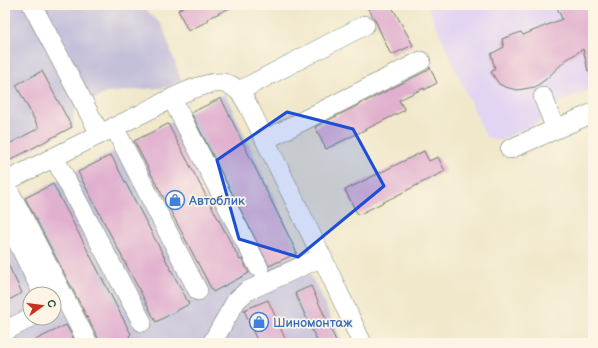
<svg xmlns="http://www.w3.org/2000/svg" width="598" height="348" viewBox="0 0 598 348" font-family="'Balsamiq Sans',sans-serif">
  <style>
    .built { fill: #e2d4f3 }
    .industrial { fill: #c5c0da; fill-rule: evenodd }
    .building { fill: #e1b0cf }
    .lines { fill: none; stroke-linecap: round; stroke-linejoin: round }
    .minor-casing { stroke: #687969; stroke-width: 20 }
    .minor { stroke: #fff; stroke-width: 19 }
    .marked { fill: #1d4ed8; fill-opacity: 0.2; stroke: #1d4ed8; stroke-width: 3; stroke-linejoin: round }
    .labels { text-anchor: middle; stroke-width: 3.5; stroke-linejoin: round; paint-order: stroke }
    .shop-label { font-size: 13px; fill: #366cbe; stroke: #fcf5e5; text-anchor: start }
  </style>
  <rect width="100%" height="100%" fill="#fcf5e5"/>
  <filter id="ink" filterUnits="userSpaceOnUse"><feTurbulence type="fractalNoise" baseFrequency=".025" numOctaves="2"/><feDisplacementMap in="SourceGraphic" scale="8" xChannelSelector="R" yChannelSelector="G"/><feConvolveMatrix kernelMatrix="1 2 1 2 8 2 1 2 1" color-interpolation-filters="sRGB"/></filter>
  <filter id="wash" filterUnits="userSpaceOnUse"><feTurbulence type="fractalNoise" baseFrequency=".012" numOctaves="4" result="noise"/><feDisplacementMap in="SourceGraphic" scale="16" xChannelSelector="R" yChannelSelector="G"/><feGaussianBlur stdDeviation="0.9" result="paint"/><feColorMatrix in="noise" values="0 0 0 0 0 0 0 0 0 0 0 0 0 0 0 0 0 1.4 0 .05"/><feComposite in="paint" operator="in"/></filter>
  <g filter="url(#wash)">
    <rect width="100%" height="100%" fill="#f1e8cb"/>
    <path class="built" d="M427,5h166v83l-50,21 -3,13 -42,19 -12,-4z"/>
    <g class="industrial">
      <path d="M5,5h136l21,20 19,55 -14,7 -61,6 -32,17 -1,17 -68,37z"/>
      <path d="M225,94l118,249h-338v-146l5,8zM30,294h24v24h-24z"/>
    </g>
    <g id="blocks">
      <g class="building">
        <path d="M187,5h49l-29,14 1,2 -20,10 -10,-21z"/>
        <path d="M366,5h25l22,40 -22,10 -16,-35z"/>
        <path d="M556,5h37v65l-5,1 -5,-22 -17,11 -21,20 -10,7 -18,3 -12,-3 -6,-3 -8,-12 4,-3 -4,-15 13,-7 -2,-8 19,-7 2,3 39,-16z"/>
        <path d="M430,67l7,16 -13,7v-2l-25,12 6,10 -79,39 -11,-22 111,-56z"/>
        <path d="M42,71l30,56 -67,36v-17l34,-18 -23,-43z"/>
        <path d="M221,98l76,155 -28,13 -78,-153z"/>
        <path d="M168,124l72,136 2,-1 7,14 -36,19 -79,-151z"/>
        <path d="M424,151l5,10 9,-4 7,14 -87,44 -13,-25z"/>
        <path d="M111,155l78,149 -33,18 -78,-150z"/>
        <path d="M53,184l78,150 -2,2 3,7h-33l-1,-5 -73,-140z"/>
        <path d="M5,258l17,35 -17,9z"/>
        <path d="M311,286l26,57h-19l-23,-50z"/>
        <path d="M268,300l19,43h-29l-14,-33z"/>
        <path d="M66,325l10,18h-47z"/>
      </g>
    </g>
  </g>
  <g filter="url(#ink)">
    <use href="#blocks" fill-opacity="0" stroke="#687969" stroke-width="1"/>
    <g class="lines">
      <defs>
        <g id="minor">
          <path d="M32,5l68,129"/>
          <path d="M239,91l126,-66"/>
          <path d="M543,97l13,32"/>
          <path d="M172,99l87,169"/>
          <path d="M114,127l84,164"/>
          <path d="M265,140l156,-79"/>
          <path d="M510,149l83,-36"/>
          <path d="M54,157l88,165"/>
          <path d="M5,182c45,-23 91,-46 136,-68 20,-10 61,-34 82,-31 15,2 21,15 27,26l72,148 40,86"/>
          <path d="M5,183l83,160"/>
          <path d="M5,216l38,78"/>
          <path d="M5,331l25,-13"/>
          <path d="M212,343l24,-42 11,-10 75,-34"/>
        </g>
      </defs>
      <use href="#minor" class="minor-casing"/>
      <use href="#minor" class="minor"/>
    </g>
  </g>
  <path class="marked" d="M287,112l66,17 31,57 -86,71 -59,-18 -22,-79z"/>
  <defs>
    <symbol id="shop-ring" viewBox="-11 -11 22 22"><circle r="9.5" fill="#fcf5e5" stroke="#3f7fe0" stroke-width="1.5"/><path d="M-5-2.5h2.3a2.7 3.5 0 0 1 5.4 0H5L5.5 6h-11ZM-1.5-2.5h3a1.5 2.3 0 0 0-3 0Z" fill="#3f7fe0"/></symbol>
  </defs>
  <g fill-rule="evenodd">
    <use href="#shop-ring" x="164" y="189" width="22" height="22"/>
    <use href="#shop-ring" x="248" y="311" width="22" height="22"/>
  </g>
  <g class="labels">
    <g class="shop-label">
      <text x="189" y="205">Автоблик</text>
      <text x="273" y="327">Шиномонтаж</text>
    </g>
  </g>
  <rect width="598" height="348" fill="none" stroke="#fcf5e5" stroke-width="20"/>
  <g transform="translate(42 306) rotate(76)"><circle r="19" fill="#fcf5e5" stroke="#a4ab9e"/>
  <path d="M0-3L7 15L0 10L-7 15Z" fill="#c8321e"/>
  <text y="-6" font-size="11" font-weight="bold" text-anchor="middle" fill="#1f3d34">С</text>
  </g>
</svg>
